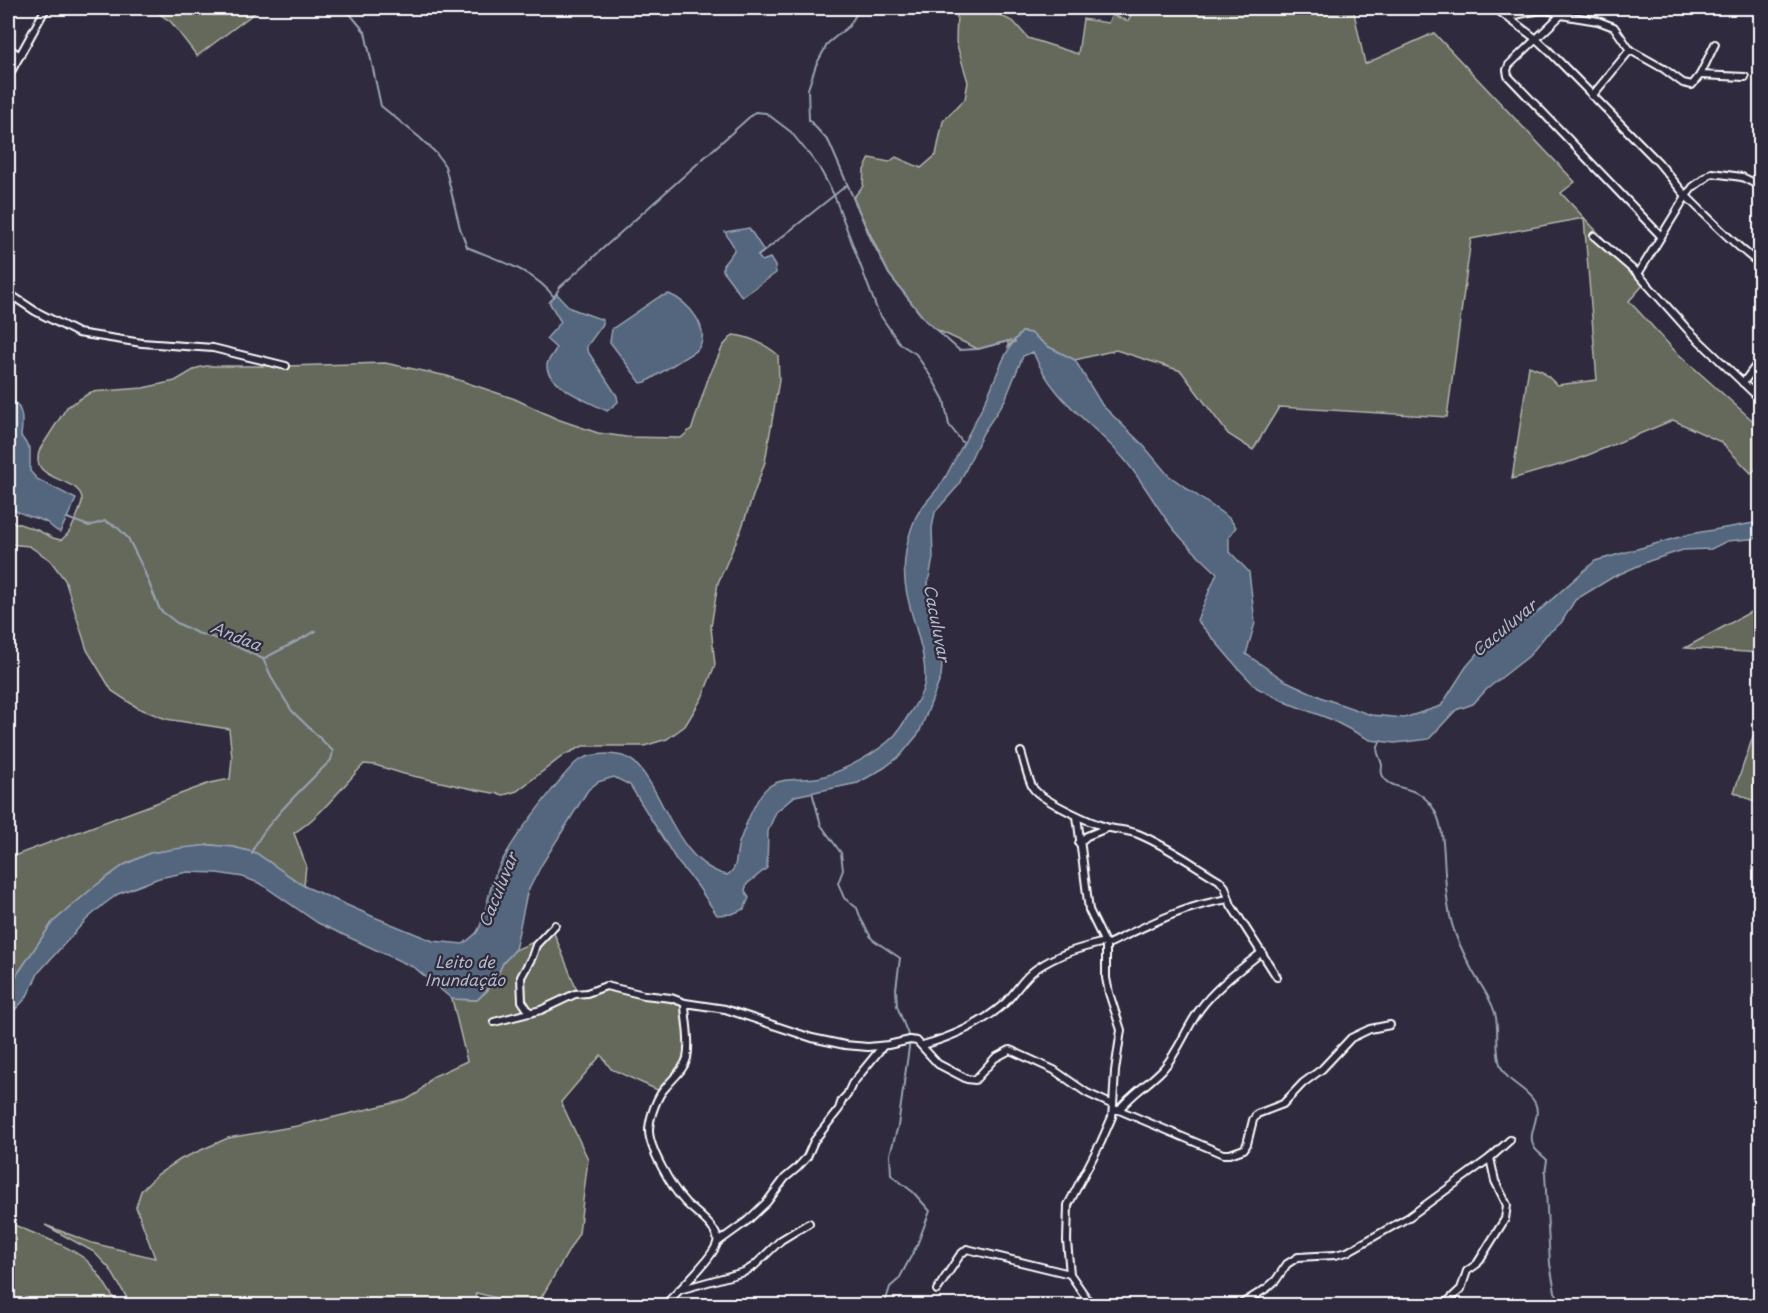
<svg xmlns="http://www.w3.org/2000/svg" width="1768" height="1313" viewBox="0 0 1768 1313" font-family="'Playpen Sans',sans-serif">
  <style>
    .green { fill: #65695b; stroke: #b2b4ad; stroke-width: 1.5 }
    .water { fill: #53667e; stroke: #98a3b2; stroke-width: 1.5 }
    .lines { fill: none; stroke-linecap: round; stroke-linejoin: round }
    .stream { stroke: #98a3b2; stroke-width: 2 }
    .street-casing { stroke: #fff; stroke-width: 10 }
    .street { stroke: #2f2a3d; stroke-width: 6 }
    .labels { text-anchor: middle; stroke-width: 4.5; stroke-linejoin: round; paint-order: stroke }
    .water-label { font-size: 16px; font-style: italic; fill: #b2bac5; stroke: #2f2a3d }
  </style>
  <rect width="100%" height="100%" fill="#2f2a3d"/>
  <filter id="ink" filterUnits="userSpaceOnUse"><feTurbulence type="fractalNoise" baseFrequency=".0167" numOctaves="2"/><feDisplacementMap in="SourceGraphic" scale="12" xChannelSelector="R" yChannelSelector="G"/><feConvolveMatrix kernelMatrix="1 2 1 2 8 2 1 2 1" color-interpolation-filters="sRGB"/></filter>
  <g filter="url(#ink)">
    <g class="green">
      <path d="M151,8h110l-64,48 -26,-34z"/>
      <path d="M960,8h25l29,14 14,16 50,16 5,-35 25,4 4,-8 16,6 6,-12 5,2 1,-3h213l12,56 69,-31 141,149 -14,11 84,90 -16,18 46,50 85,76v39l-9,7 -30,-31 -48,-22 -97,40 -64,19 17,-113 13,5 15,14 40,-5 -13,-162 -113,21 -24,178 -168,-10 -26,43 -25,-16 -47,-63 -65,-21 -41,10 -28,-14 -16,-13 -9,-1 -14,15v-6l-30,8 -43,-20 -10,-9 -36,-46 -36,-76 10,-12 1,-16 6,-12 19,4 7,-5 25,11 15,-13 7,-34 22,-22 3,-17 -12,-40 1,-30z"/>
      <path d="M733,335c15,1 34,10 45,20l1,25 -14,82 -24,68 -23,53 -7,44 4,38 -13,33 -17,28 -18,13 -23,7h-61l-19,9 -47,36 -13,4 -27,-5 -73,-16 -29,-9 -11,-1c-23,24 -42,51 -70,69l12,32 -2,21 -48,-33 -23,-6 -23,-2 -60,8 -26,12 -30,22 -42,36 -44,65v-130l202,-75 20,-4 2,-21 -3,-29 -63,-10 -28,-11 -26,-17 -25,-41 -22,-70 -15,-20 -21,-14 -21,-2v-24l29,10 16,8 8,2c9,-6 12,-15 16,-24 2,-5 6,-12 5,-18 -4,-22 -55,-16 -42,-49l27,-42 24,-15 52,-4 32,-7 22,-13 9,-2h80l99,-3 62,13 68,23 42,20 41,14 28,4 55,1 11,-10 16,-49 15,-33z"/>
      <path d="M1760,598v55l-75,-5 71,-39z"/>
      <path d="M1760,716v88l-26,-12z"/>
      <path d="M554,933l24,60 23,-6 84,16 2,56 -25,33 -51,-23 -10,-14 -40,47 27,57 -9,74 -42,72h-12l-49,-12 -3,13 -342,-1 -21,-36 -16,-17 -49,-27 47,18 63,15 -19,-51 5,-16 17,-17 23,-15 47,-21 69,-12 109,-26 12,-7 14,-16 35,-16 -15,-62 25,1 11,-10 10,-16 5,-11 12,-13z"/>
      <path d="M8,1222c24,12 55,20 77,37 14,12 23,31 33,46h-110z"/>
    </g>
    <g class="water">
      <path d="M749,228l15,23 -6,5 4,5 8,-3 5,8 1,7 -34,24 -19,-26v-6c16,-20 13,-13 2,-33z"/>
      <path d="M557,294l13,14 33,12v4l-16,22v4l30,46 1,6 -11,9c-15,-8 -62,-26 -60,-46 1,-7 7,-10 9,-17l-10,-9 15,-17 -12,-20z"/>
      <path d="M669,294c19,7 44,36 28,56l-51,32 -5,1 -31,-41 2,-13 47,-32z"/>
      <path d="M1022,332l9,1 16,13 28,14 27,45 41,40 25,30 61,43 7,9 -7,10v14l20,21 6,51 -9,31 38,26 39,18 48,17 33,3 37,-12 25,-39 18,-21 15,-13 34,-17 62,-55 95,-27 70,-12v16l-33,3 -16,8 -28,1 -34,11 -36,16 -38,23 -14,23 -15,12 -17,21 -42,33 -14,15 -17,6 -27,29 -34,4 -25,-3 -40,-21 -40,-15 -33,-16 -19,-20 -41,-48 20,-47c-18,-17 -37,-34 -51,-54 -14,-20 -26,-41 -42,-60 -33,-38 -71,-58 -91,-107l-10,4 -18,44 -22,33 -25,53 -23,26 -3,16 1,30 -5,25 4,37 11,31 -2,26 -22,56 -18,22 -17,13 -26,15 -63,13 -19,16 -8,19 -1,37 -20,16 -2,6 4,8 -5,11 -12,5 -15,1 -20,-30 -20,-24 -47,-76 -16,-8 -16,5 -10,8 -46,74 -15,29 -12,57 -12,13 -5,11 -11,16 -10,10 -25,-1 -37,-31 -97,-45 -57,-39 -18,-7 -26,-4 -29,-1 -29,6 -41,16 -15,11 -17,15 -47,52 -13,26 -18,19v-29l44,-65 42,-36 30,-22 26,-12 32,-5 28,-3 23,2 23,6 48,33 70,31 59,24 30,3c5,-4 11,-8 14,-12 9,-14 11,-41 18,-57 15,-33 39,-62 61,-90 7,-8 14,-18 22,-24 9,-6 19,-7 30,-7 12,1 21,2 29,11 30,33 40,98 90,110 12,-7 8,-20 12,-32 5,-14 17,-47 29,-56 15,-11 37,-6 53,-10 23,-6 58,-25 74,-42 5,-6 9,-13 13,-19 7,-11 16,-23 17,-37 1,-40 -25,-78 -20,-120 1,-12 5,-28 10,-40 7,-16 23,-27 31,-43 14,-27 30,-54 42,-81 11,-24 15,-43 34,-63z"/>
      <path d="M8,397c16,9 15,23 13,39l9,13v22l7,8 39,20 -16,33c-7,-2 -9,-8 -16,-11 -13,-5 -25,-6 -36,-15z"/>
    </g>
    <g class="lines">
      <g class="stream">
        <path d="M345,8l20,24 16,74 38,31 17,16 9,13 15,62 7,19c30,13 67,23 87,50l6,-10 195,-175 11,1 25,19 28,35 15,28 44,117 22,32 16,10 17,26 11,20 5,25 14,18"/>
        <path d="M860,8l-11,18 -21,17 -12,22 -8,24 1,31 20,22 42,97 18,35 36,46 34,30 19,-1 31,-8 6,1"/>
        <path d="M758,256l89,-71"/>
        <path d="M67,518l22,8 16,-5 12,6 11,11 14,28 18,44 17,13 20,10 28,8 38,18 11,23 18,29 41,40 -2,9c-19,19 -74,70 -79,94"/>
        <path d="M263,659l53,-28"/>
        <path d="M1381,740c-7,14 -2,12 1,25 0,3 -1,6 0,9 5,15 29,13 39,21 16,12 20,28 22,47 3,34 1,67 15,99 6,12 11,25 18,36 8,12 15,23 19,36 5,17 -1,38 6,54 7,17 27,21 34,36 7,14 -9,31 -1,44 2,4 9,9 13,13l-2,13 5,91 5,28 9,14"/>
        <path d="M812,792l9,33 20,28 2,17 -5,13 6,15 13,10 4,11 11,20 28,19 -4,31 1,17 13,34 -12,86 -8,28 1,21 22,17 17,19 -13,34 -18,34 -9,8 -6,19"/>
      </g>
      <defs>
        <g id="street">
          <path d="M1495,8l40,30 13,12 110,112 28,34 -48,78 50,56 72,69"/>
          <path d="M1507,17c17,-3 38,-12 54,-2"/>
          <path d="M8,48l12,8"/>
          <path d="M1700,75l45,2"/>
          <path d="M8,77l38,-69"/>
          <path d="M1592,96l38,-46"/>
          <path d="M1760,186l-18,-9 -30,-4 -19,14 -7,9c24,23 47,48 74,68"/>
          <path d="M1594,236l44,38"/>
          <path d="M1661,236l-153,-160 -1,-6 2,-5 52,-50 37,6 16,6 16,23 34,19 19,14 9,2 8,-10 15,-31"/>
          <path d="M8,293l27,18 43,22 64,10 71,5 73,18"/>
          <path d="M1743,383l17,-23"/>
          <path d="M1021,752c4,12 6,25 12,36 8,12 58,35 73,39 10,3 22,3 32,7 29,12 54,30 81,46l6,7 6,18 46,72"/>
          <path d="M1077,816l12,94 17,35v33l3,15 12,37 -6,41 -2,34"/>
          <path d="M1079,843l8,-7 20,-8"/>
          <path d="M1106,945c40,-19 79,-40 123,-46"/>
          <path d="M530,1013l-8,-12 -1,-24 11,-20 4,-12 19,-20"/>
          <path d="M494,1022l47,-12 34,-16 12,-1 19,-7 38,9 27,3 14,5"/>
          <path d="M923,1045c28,-8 60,-22 82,-42 11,-11 18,-25 31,-34 22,-15 43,-21 69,-27"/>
          <path d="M1113,1110h6l104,44h7l14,-5 3,-5 6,-24 4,-6 26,-10 20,-21 19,-14 29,-31 19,-9 20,-4"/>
          <path d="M1119,1110c13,-17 30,-26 44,-41 16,-18 23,-41 37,-60 17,-23 40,-39 62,-57"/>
          <path d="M718,1242l29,-21 20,-19 18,-24 12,-10 10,-11 7,-16 25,-32 3,-9 5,-5 5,-11 31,-38"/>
          <path d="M679,1290l65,-18 10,-6 27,-26 28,-17"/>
          <path d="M937,1290l23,-35 7,-6 103,25"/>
          <path d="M664,1306c11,-12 50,-49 53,-63 4,-14 -24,-32 -32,-41 -13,-14 -37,-55 -36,-73 1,-13 8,-33 17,-42 7,-9 18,-17 21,-29 4,-18 -2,-38 -2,-55l40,6 87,29 33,7 23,2 20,-2 22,-5 7,1 21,23 29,15 8,1 20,-22 15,-8 44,20 33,23 26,12 -1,12 -11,25 -33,63 -1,36 3,33 22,32"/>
          <path d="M1238,1306l29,-18 9,-8 11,-16 11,-7 37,-2 12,-3 62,-35 81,-59 20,-18"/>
          <path d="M1443,1306l18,-17 6,-18 10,-7 28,-45 2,-14 -12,-24 -5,-23"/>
        </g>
      </defs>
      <use href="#street" class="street-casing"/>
      <use href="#street" class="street"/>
    </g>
  </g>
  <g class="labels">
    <g class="water-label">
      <text transform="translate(937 623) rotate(79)" y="6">Caculuvar</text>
      <text transform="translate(1504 628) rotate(-40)" y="6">Caculuvar</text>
      <text transform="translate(236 636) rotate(22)" y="6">Andaa</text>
      <text transform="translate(498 890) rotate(-68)" y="6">Caculuvar</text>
      <text x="465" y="968">Leito de<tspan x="465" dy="18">Inundação</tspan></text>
    </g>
  </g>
  <rect width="1768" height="1313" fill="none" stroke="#2f2a3d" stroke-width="30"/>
  <rect x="15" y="15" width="1738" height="1283" fill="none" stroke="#fff" stroke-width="2" filter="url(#ink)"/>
</svg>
